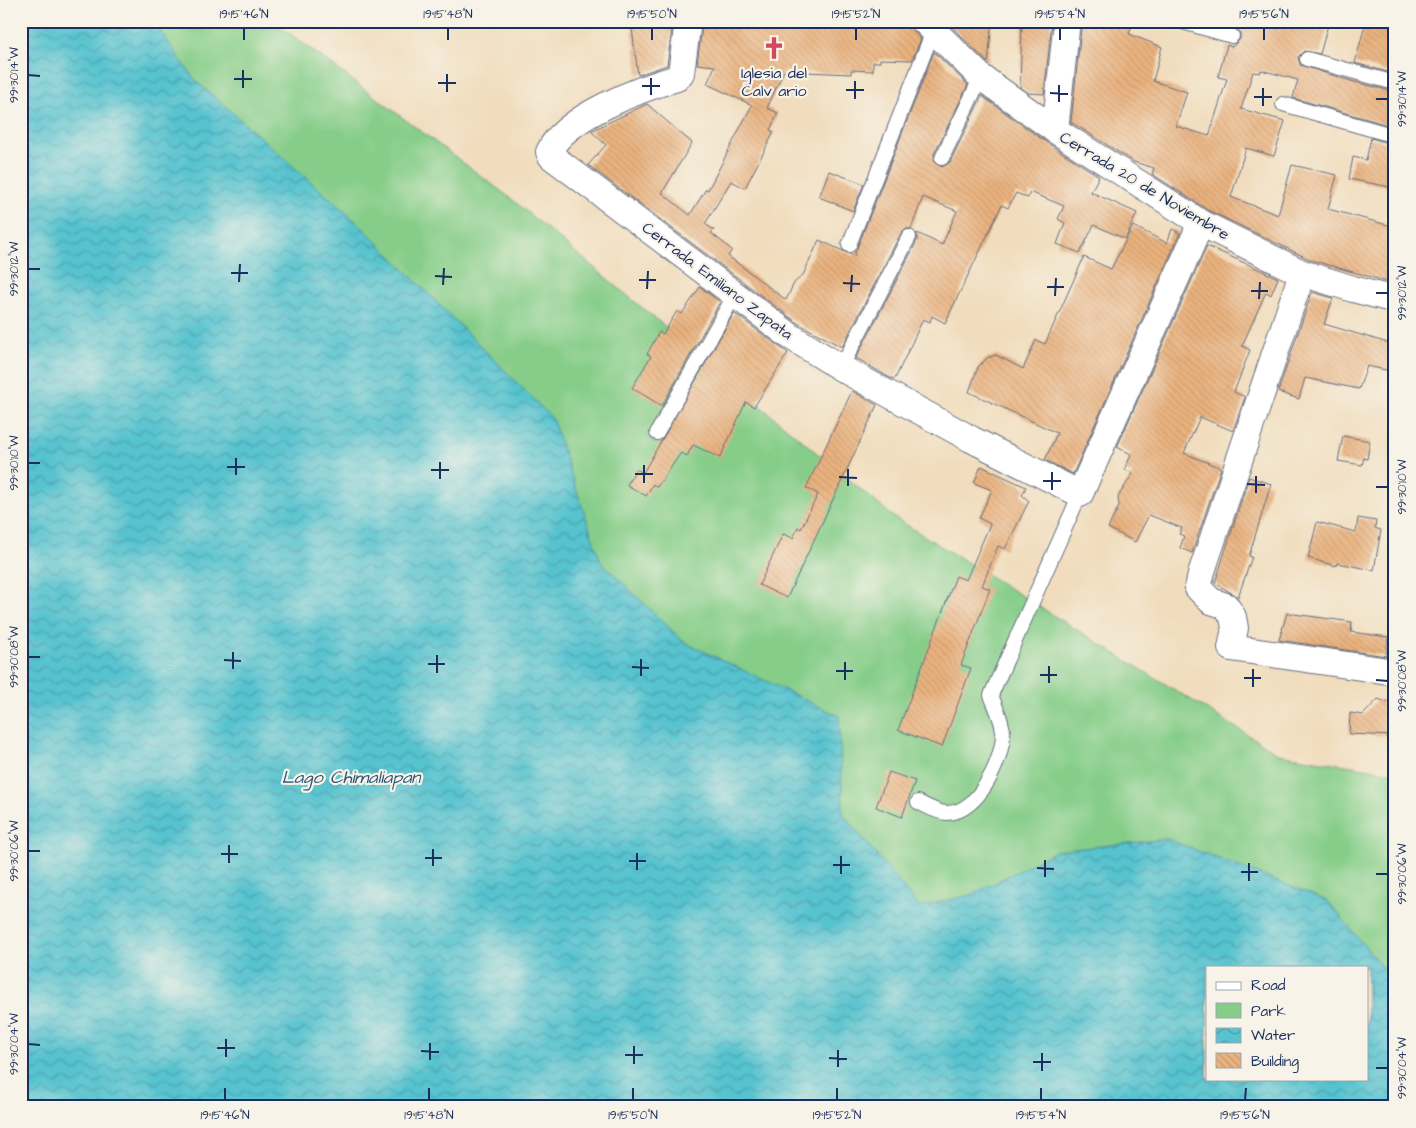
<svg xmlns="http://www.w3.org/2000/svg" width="1416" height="1128" viewBox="0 0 1416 1128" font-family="'Architects Daughter',sans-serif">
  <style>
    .green { fill: #85cd88; stroke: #507e73; fill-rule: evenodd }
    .water { fill: url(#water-waves); stroke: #397996; fill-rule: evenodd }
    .building { fill: url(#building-back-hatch) }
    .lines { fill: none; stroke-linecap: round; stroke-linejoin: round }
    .lane-casing { stroke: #666c7f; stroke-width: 16 }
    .street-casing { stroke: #666c7f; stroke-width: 28 }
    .lane { stroke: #fff; stroke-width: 14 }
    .street { stroke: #fff; stroke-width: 26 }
    .ticks { fill: none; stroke: #1b2f5e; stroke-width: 2 }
    .labels { text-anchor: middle; stroke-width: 4.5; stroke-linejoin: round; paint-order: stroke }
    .poi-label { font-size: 16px; fill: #1b2f5e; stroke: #f7f3e8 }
    .street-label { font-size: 16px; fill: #1b2f5e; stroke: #f7f3e8 }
    .water-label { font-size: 18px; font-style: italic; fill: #2a547a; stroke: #f7f3e8 }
    .neatline { fill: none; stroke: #1b2f5e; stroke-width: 2 }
    .ticks-label { font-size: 12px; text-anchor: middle; fill: #1b2f5e }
  </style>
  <defs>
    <pattern id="water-waves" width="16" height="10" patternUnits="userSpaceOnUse" patternTransform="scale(1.25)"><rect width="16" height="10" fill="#57c3cf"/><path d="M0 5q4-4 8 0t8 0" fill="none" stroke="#479fab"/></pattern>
    <pattern id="building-back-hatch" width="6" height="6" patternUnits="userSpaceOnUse" patternTransform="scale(1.25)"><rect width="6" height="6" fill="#eab27e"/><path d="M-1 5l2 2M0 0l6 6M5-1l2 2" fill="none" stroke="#c8996f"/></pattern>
  </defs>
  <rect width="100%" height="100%" fill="#f7f3e8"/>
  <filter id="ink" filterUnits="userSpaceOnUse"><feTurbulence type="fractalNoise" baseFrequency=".02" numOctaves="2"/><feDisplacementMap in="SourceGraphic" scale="10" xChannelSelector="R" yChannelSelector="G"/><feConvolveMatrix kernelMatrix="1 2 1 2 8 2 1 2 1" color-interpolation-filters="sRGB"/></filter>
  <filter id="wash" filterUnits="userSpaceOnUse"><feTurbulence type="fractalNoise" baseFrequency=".0096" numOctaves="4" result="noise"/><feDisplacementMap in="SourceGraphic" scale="20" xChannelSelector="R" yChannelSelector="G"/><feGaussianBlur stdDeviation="1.12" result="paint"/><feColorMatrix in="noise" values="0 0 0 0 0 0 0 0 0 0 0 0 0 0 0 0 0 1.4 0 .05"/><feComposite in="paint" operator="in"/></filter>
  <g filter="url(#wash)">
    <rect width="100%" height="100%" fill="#f1ddbd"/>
    <path class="green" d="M21,21h252l236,176 386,321 384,236 116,19v334h-1374zM1207,967h160v112h-160z"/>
    <path class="water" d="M21,21h132l42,59 166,146 191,192 49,144 83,80 155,74 4,98 76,93 52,-12 85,-44 111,-12 161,62 67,82v124h-1374zM1207,967h160v112h-160z"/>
    <g id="blocks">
      <g class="building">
        <path d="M631,21l42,1 -6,43 -29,10z"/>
        <path d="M703,21h206l4,10 8,8 -9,21 -32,-1v3h-7v9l-22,-1v4l-67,-3 -17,37 11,5 -8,17 4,2 -29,56 -14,-7 -26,43 9,6 -3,3 21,17 -4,6 58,44 8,-17 9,-8 16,-35 35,16 80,-204 34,33 -34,69 1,9 7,4 8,-5 32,-66 64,46 53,34 -8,16 46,21 -12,26 -31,-14 -14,28 -23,-9 8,-21 -7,-4 6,-13 -34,-14 -2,6 -12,-5 -8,15 -6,-3 -57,118 -13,-7 -2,6 -7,-3 -28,60 -5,-1 -34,-20 61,-117v-8l25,12 15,-34 -34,-14 -12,32h-6l-4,4 -59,114 -43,-23 -211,-159 18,-20 -15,-14 56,-27 45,39 -30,50 28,22 16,-26 2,1 44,-85 -45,-21 8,-18 -18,-2z"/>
        <path d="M946,21h46l-4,42z"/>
        <path d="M1022,21h30l-8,73 -15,-1 -9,-6z"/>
        <path d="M1082,21h51l-4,13 33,13 -9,34 34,11 -11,34 33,10 18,-57 -9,-2 9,-32 5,2 8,-8v-6l-3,-4 2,-8h90l-9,33 -16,-3 -6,6 2,8 51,16 44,11v35l-102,-29 5,-18 -37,-10 -1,3 -7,-1 -12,37 44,12 -11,35 -28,-8 -15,49 47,18 14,-50 45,10 -9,34 67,18v57l-84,-24 -103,-50 -56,-36 2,-6 -20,-6 -63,-40z"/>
        <path d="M1366,21h29v53l-40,-11z"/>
        <path d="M1371,138l24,7v43l-46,-9 4,-22 13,3z"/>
        <path d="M829,171l35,13 -11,27 -34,-14z"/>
        <path d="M1133,226l34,17 5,-14 8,4 -107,241 -28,-14 12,-27 -88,-41 9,-25 9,-9 9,-3 27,14 13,-29 9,4 39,-87 27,12z"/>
        <path d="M1207,246l71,32 -7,17 -5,-3 -24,54 8,4 -16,42 11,5 -12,34 -33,-14 -16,36 37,15 -29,85 -12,-5 4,-12 -5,-2 3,-6 -33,-13 -14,27 -27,-14 11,-22 -1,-9 15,-24 -8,-3 6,-16 -14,-7z"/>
        <path d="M700,287l20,15 -58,104 -30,-18 19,-32 -4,-2 12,-22 4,2 14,-23 5,3z"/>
        <path d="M1312,292l21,6 -9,26 71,21v27l-28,-6 -8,23 -54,-11 -6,21 -21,-7z"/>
        <path d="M734,313l54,40 -34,54 -8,-5 -26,56 -27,-13 -6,11 -6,-3 -24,34 -4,-3 -7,12 -19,-11 9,-16 7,4z"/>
        <path d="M852,391l25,14 -90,193 -28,-13 24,-51 10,4 5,-11 3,2 17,-35 -12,-6z"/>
        <path d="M1343,436l27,5 -3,18 -3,-1 -2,7 -24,-4z"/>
        <path d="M981,466l45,21 -4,8 7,6 -24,48 -7,-3 -16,40 8,3 -29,76 10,3 -29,79 -44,-17 58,-154 10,4 24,-56 -11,-6 13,-28 -18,-7z"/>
        <path d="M1249,477l22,7 -22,72 3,1 -14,40 -23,-14z"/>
        <path d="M1358,518l18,3 -1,7 6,2 -7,40 -37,-7 -1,3 -28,-8 9,-36 39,10z"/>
        <path d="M1287,613l65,9 -1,10 37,5 -2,19 -107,-16z"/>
        <path d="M1395,698v38l-46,-2 1,-21 13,2 15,-16 8,3z"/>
        <path d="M889,772l26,9 -13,36 -26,-10z"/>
      </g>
    </g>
  </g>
  <g filter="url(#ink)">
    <use href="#blocks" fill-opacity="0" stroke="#666c7f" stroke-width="1"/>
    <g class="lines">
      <defs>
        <g id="lane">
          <path d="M1179,21l53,15"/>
          <path d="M1307,59l88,24"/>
          <path d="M1283,104l112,32"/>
          <path d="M942,158l39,-81"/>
          <path d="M849,245l84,-214"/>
          <path d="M841,368l68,-131"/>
          <path d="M657,433l77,-137"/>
          <path d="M918,802c8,4 20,11 29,11 31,0 56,-53 56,-80 0,-12 -8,-27 -12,-38l89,-201"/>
        </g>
        <g id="street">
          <path d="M688,21l-7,52 -4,5c-35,10 -113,39 -128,74l2,4 239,180 51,32 130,71 109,55 121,-271"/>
          <path d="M924,21l57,56 74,53 146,93 101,50 51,16 42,11"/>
          <path d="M1055,130l12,-109"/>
          <path d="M1302,273l-100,298 -4,17 13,13 15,5 7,11 2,11 -4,20 164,24"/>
        </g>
      </defs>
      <use href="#lane" class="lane-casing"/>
      <use href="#street" class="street-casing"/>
      <use href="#lane" class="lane"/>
      <use href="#street" class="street"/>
    </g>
  </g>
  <path class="ticks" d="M244,40v-12M448,40v-12M652,40v-12M856,40v-12M1060,40v-12M1264,40v-12M28,75l12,1M234,79h18M438,83h18M642,86h18M243,88v-18M846,90h18M447,92v-18M1050,93l18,1M651,95v-17M1254,97h18M855,99v-18M1376,99h12M1059,102v-17M1263,106v-18M28,269h12M231,273h17M435,276l17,1M639,280h17M239,282l1,-18M843,283l17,1M443,285l1,-17M1047,287h17M647,289l1,-18M1251,291h17M851,292l1,-17M1376,293h12M1055,296l1,-18M1259,299l1,-17M28,463h12M227,467h18M431,470h18M635,474h18M236,475v-17M839,477l18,1M440,479v-17M1043,481h18M644,483v-18M1247,484l18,1M848,486v-17M1376,487h12M1052,490v-18M1256,493v-17M28,657h12M224,660l17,1M428,664h17M632,667l17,1M233,669v-17M836,671h17M437,673v-18M1040,675h17M641,676v-17M1244,678h17M845,680v-18M1376,680l12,1M1049,683v-17M1253,687v-18M28,851h12M221,854h17M425,858h17M629,861h17M229,863v-18M833,865h17M433,866v-17M1037,868l17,1M637,870v-17M1241,872h17M841,874v-18M1376,874h12M1045,877v-17M1249,881v-18M28,1044l12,1M217,1048h18M421,1051l18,1M625,1055h18M226,1057v-18M829,1058l18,1M430,1060v-17M1033,1062h18M634,1064v-18M838,1067v-17M1376,1068h12M1042,1071v-18M225,1100v-12M429,1100v-12M633,1100v-12M837,1100v-12M1041,1100v-12M1245,1100l1,-12"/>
  <defs>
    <symbol id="church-bare" viewBox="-9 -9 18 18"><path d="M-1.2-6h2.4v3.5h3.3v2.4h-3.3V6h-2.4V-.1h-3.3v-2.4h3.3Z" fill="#d1495b" stroke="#f7f3e8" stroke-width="2.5" paint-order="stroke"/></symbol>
  </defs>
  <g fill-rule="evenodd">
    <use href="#church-bare" x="758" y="32" width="32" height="32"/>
  </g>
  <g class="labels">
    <g class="poi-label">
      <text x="774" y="78">Iglesia del<tspan x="774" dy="18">Calv ario</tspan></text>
    </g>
    <g class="street-label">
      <text transform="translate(1145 185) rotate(31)" y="6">Cerrada 20 de Noviembre</text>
      <text transform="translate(718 280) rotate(37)" y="6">Cerrada. Emiliano Zapata</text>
    </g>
    <g class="water-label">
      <text x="351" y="783">Lago Chimaliapan</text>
    </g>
  </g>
  <rect width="1416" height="1128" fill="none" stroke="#f7f3e8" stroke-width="55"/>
  <rect x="1206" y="966" width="162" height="115" fill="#f7f3e8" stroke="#9fa5b1"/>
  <rect x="1216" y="982" width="25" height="8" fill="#ffffff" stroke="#9fa5b1"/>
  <text x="1251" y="990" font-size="15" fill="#1b2f5e">Road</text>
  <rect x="1216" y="1003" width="25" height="15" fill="#85cd88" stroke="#9fa5b1"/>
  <text x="1251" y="1016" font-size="15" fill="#1b2f5e">Park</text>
  <rect x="1216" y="1028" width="25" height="15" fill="url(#water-waves)" stroke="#9fa5b1"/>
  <text x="1251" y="1040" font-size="15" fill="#1b2f5e">Water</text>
  <rect x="1216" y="1053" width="25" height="15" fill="url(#building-back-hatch)" stroke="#9fa5b1"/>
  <text x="1251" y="1066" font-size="15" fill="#1b2f5e">Building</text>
  <rect x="28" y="28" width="1360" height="1072" class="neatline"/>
  <g class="ticks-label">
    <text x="244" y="18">19°15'46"N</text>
    <text x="448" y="18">19°15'48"N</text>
    <text x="652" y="18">19°15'50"N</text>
    <text x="856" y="18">19°15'52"N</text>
    <text x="1060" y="18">19°15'54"N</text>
    <text x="1264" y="18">19°15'56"N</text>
    <text transform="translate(14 75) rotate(-90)" y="4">99°30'14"W</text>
    <text transform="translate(1402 99) rotate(-90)" y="4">99°30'14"W</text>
    <text transform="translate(14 269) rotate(-90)" y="4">99°30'12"W</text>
    <text transform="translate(1402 293) rotate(-90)" y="4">99°30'12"W</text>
    <text transform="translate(14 463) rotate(-90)" y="4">99°30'10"W</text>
    <text transform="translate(1402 487) rotate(-90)" y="4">99°30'10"W</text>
    <text transform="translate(14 657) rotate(-90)" y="4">99°30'08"W</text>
    <text transform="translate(1402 681) rotate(-90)" y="4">99°30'08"W</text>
    <text transform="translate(14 851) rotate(-90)" y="4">99°30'06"W</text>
    <text transform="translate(1402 874) rotate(-90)" y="4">99°30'06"W</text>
    <text transform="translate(14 1044) rotate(-90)" y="4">99°30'04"W</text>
    <text transform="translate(1402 1068) rotate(-90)" y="4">99°30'04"W</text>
    <text x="225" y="1119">19°15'46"N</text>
    <text x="429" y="1119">19°15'48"N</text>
    <text x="633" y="1119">19°15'50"N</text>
    <text x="837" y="1119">19°15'52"N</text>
    <text x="1041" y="1119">19°15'54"N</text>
    <text x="1245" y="1119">19°15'56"N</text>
  </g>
</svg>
